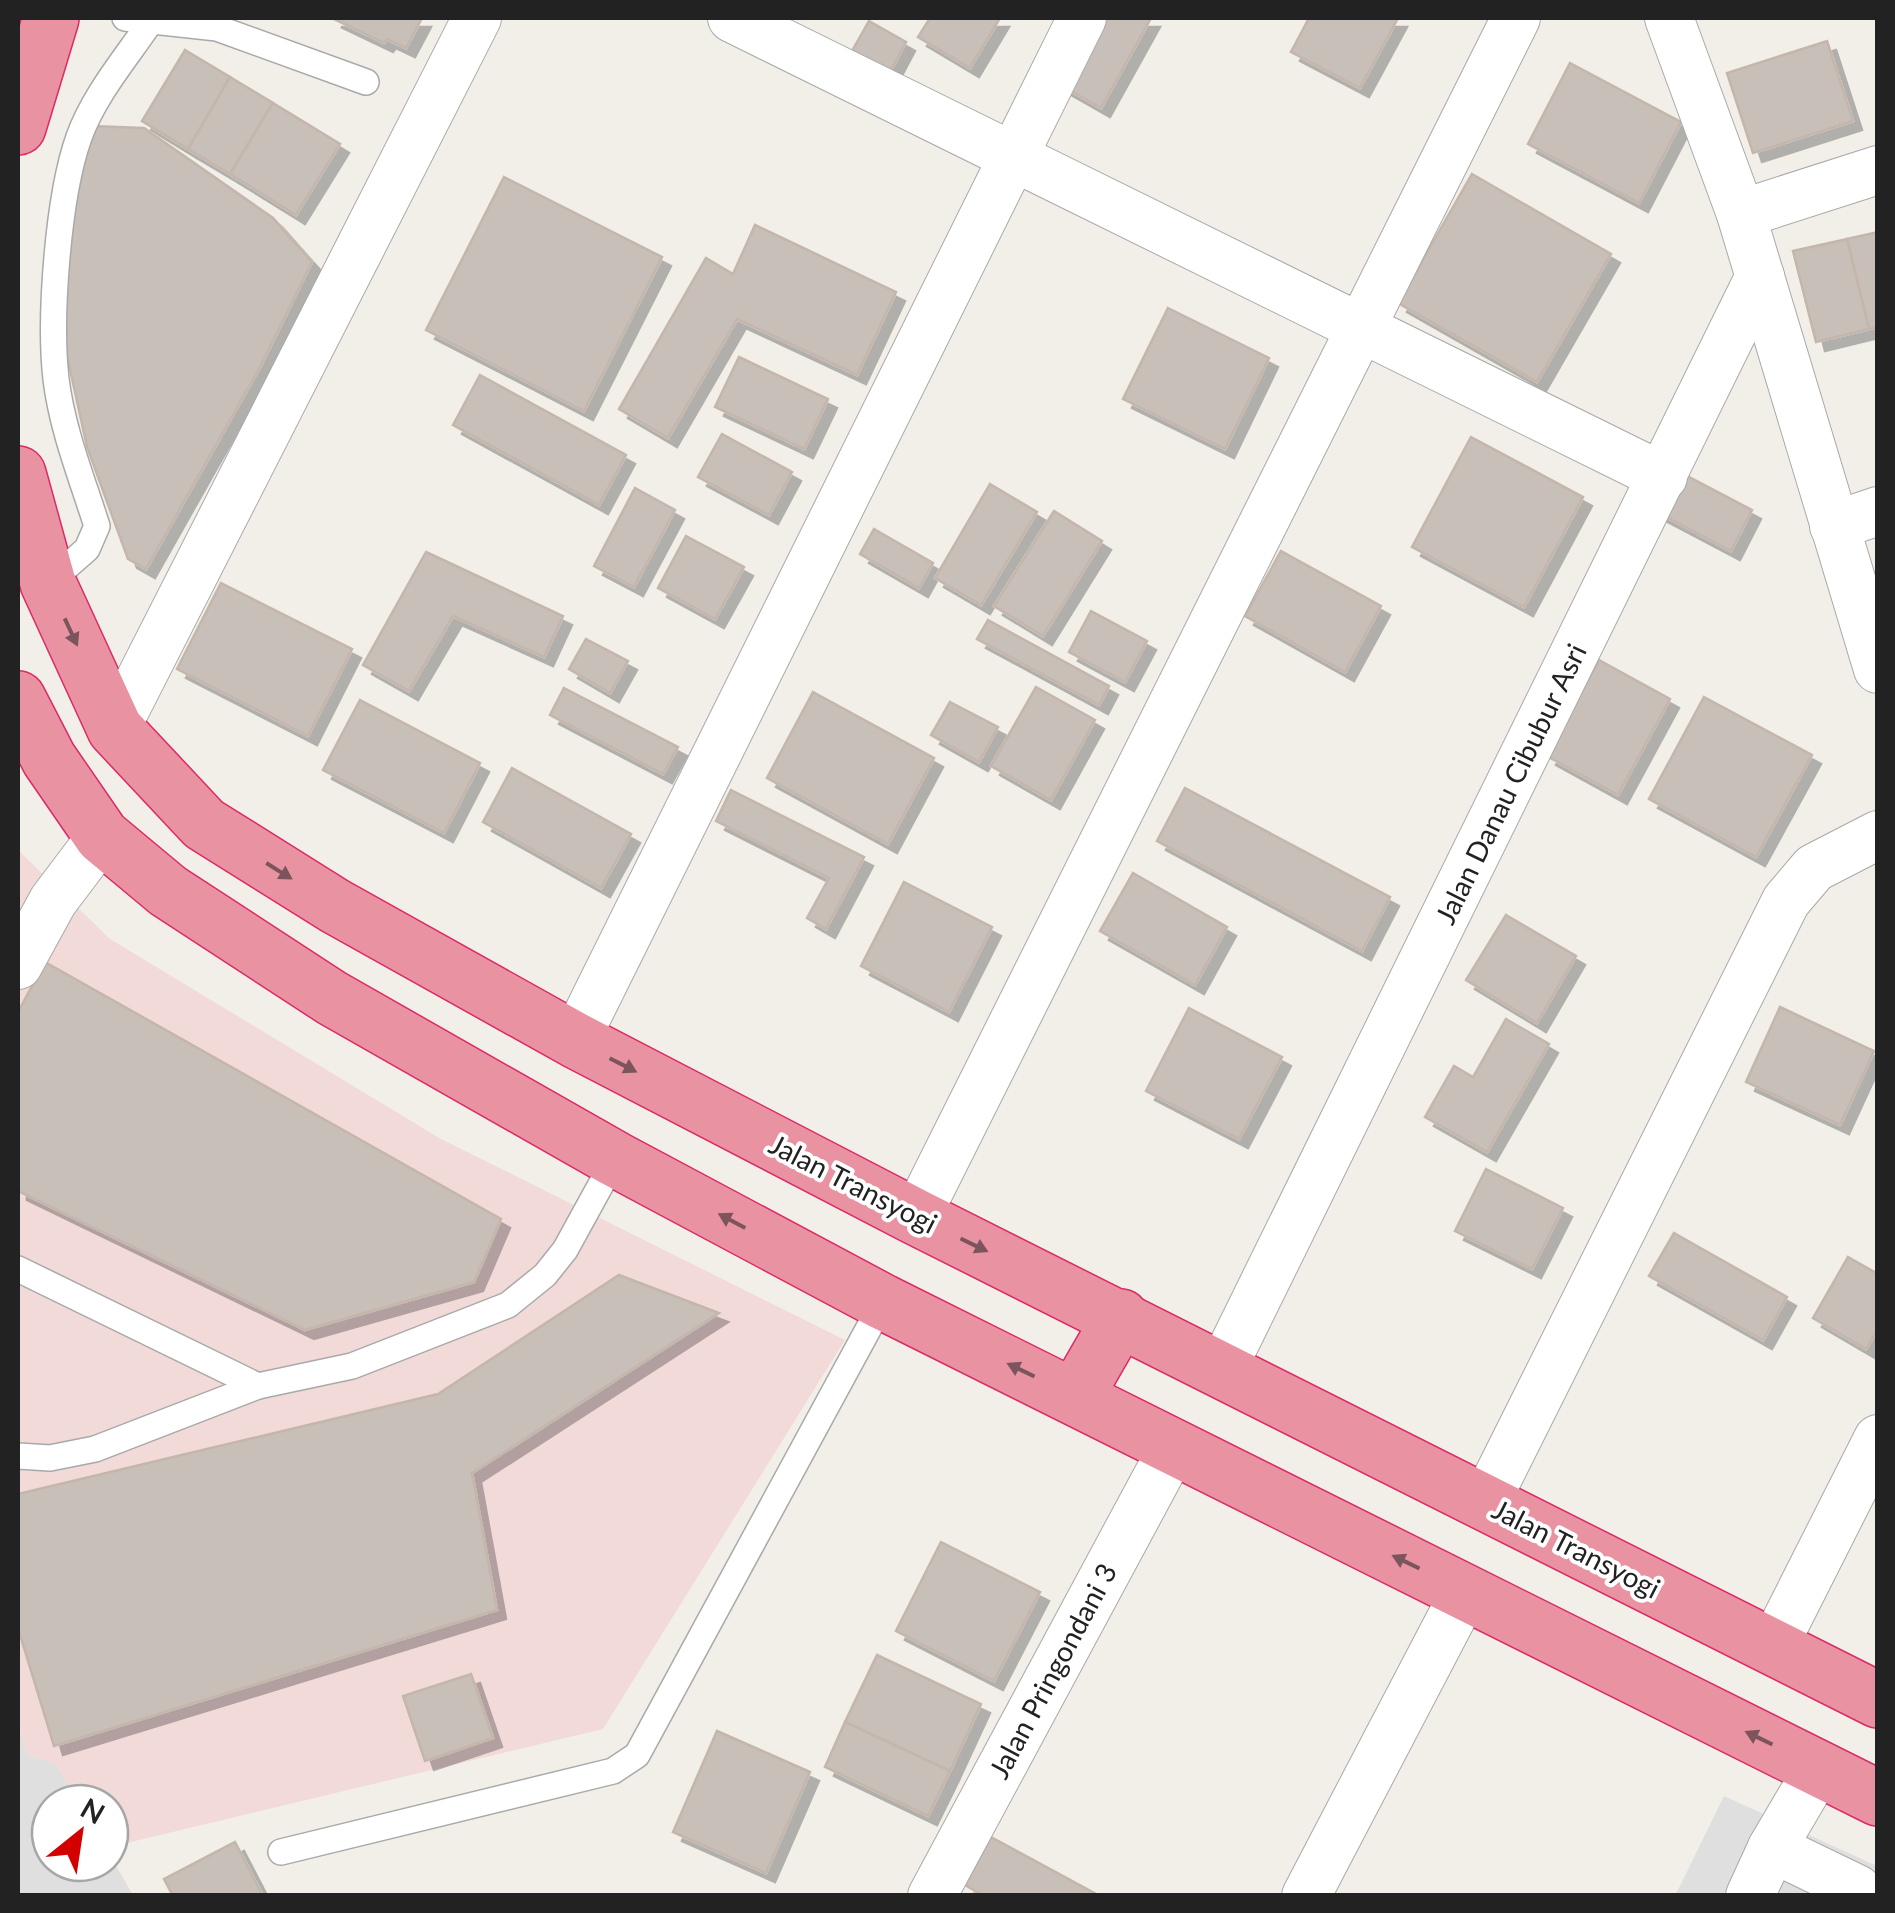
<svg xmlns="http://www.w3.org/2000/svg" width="1895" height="1913" viewBox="0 0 1895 1913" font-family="Lato,sans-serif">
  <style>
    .residential { fill: #e0dfdf }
    .commercial { fill: #f2dad9 }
    .building { fill: #c7bfb8; stroke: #c4b6ab; stroke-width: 2.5; filter: url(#shadow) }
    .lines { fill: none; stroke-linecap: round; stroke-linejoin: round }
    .lane-casing { stroke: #a9a9a9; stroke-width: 28 }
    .street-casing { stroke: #a9a9a9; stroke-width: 50 }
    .highway-casing { stroke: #dc2a67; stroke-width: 58 }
    .lane { stroke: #fff; stroke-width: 25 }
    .street { stroke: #fff; stroke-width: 48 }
    .highway { stroke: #e892a2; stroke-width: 55 }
    .oneway { fill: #7b545c }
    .labels { text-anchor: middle; stroke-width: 8; stroke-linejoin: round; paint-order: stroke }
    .street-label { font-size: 28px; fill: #222; stroke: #fff }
  </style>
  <defs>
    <filter id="shadow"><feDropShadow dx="9" dy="9" stdDeviation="0" flood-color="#0004"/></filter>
  </defs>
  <rect width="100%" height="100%" fill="#f2efe9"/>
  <g class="residential">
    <path d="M18,1724l9,31 28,8 24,40h-29v60h60v-7l23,39h-115z"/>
    <path d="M1724,1796l153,70v29l-202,1z"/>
  </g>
  <path class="commercial" d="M18,850l92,89 331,200 404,201 -242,389 -493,118v-44h-31l-24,-40 -28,-8 -9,-31z"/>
  <g class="building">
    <path d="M332,18h90l-16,30 -19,-9 -3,4z"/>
    <path d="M930,18h70l-30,50 -52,-31z"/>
    <path d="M1093,18h58l-50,90 -44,-25z"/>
    <path d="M1309,18h89l-38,70 -69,-36z"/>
    <path d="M869,21l37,21 -16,30 -38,-21z"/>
    <path d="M1827,41l26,80 -100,32 -26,-80z"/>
    <path d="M185,50l45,27 -42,72 -46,-28z"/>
    <path d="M1570,63l111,59 -42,81 -111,-59z"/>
    <path d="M230,77l43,26 -43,71 -42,-25z"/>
    <path d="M273,103l67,41 -44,71 -66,-41z"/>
    <path d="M92,126l52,2 129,90 39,44 -52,105 -114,202 -18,-10 -41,-112 -24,-110 1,-107z"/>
    <path d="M1472,174l139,80 -74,128 -139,-79z"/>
    <path d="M504,177l158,80 -78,154 -158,-81z"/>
    <path d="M755,225l141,67 -39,83 -120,-56 -69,119 -49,-29 87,-151 27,16z"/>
    <path d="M1878,232v95l-9,2 -22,-90z"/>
    <path d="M1847,239l22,90 -53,13 -23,-91z"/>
    <path d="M1168,308l101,50 -44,91 -102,-50z"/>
    <path d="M739,357l89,42 -24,50 -89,-42z"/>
    <path d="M480,375l146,80 -27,50 -146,-80z"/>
    <path d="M722,434l70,38 -23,43 -71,-38z"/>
    <path d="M1471,437l112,60 -59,110 -112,-60z"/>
    <path d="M1674,469l78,41 -21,41 -78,-41z"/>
    <path d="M990,484l47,28 -56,93 -46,-27z"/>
    <path d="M635,488l40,22 -41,77 -40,-21z"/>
    <path d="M1054,511l48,30 -59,95 -49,-30z"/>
    <path d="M874,529l59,34 -14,25 -59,-34z"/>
    <path d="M686,536l58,31 -29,52 -57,-31z"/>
    <path d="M1281,551l100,55 -36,66 -100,-56z"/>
    <path d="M426,552l137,64 -19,41 -91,-41 -44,75 -46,-26z"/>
    <path d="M221,583l131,66 -44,87 -131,-67z"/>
    <path d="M1091,611l56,30 -22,41 -56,-30z"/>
    <path d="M988,620l121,66 -10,19 -122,-66z"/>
    <path d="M586,639l42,22 -18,32 -41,-24z"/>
    <path d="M1599,660l71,39 -52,96 -71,-39z"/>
    <path d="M1036,687l59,33 -44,80 -60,-34z"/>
    <path d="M564,688l114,59 -15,27 -113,-59z"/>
    <path d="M813,692l121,66 -46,86 -121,-66z"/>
    <path d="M1704,697l108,58 -56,102 -107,-58z"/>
    <path d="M360,700l120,63 -36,70 -121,-63z"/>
    <path d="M950,702l48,25 -19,35 -48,-27z"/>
    <path d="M512,768l119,66 -30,54 -118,-66z"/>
    <path d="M1185,788l205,109 -28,54 -205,-110z"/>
    <path d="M731,790l133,67 -38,72 -19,-11 22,-40 -113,-57z"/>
    <path d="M1133,873l94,54 -32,58 -95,-54z"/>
    <path d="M904,882l88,45 -43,85 -88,-46z"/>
    <path d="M1506,915l70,41 -39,67 -71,-43z"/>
    <path d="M45,962l456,257 -27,63 -169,48 -287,-139v-179z"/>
    <path d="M1780,1007l94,44 -34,74 -94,-43z"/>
    <path d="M1189,1008l93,49 -43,82 -93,-48z"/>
    <path d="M1506,1019l43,25 -62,108 -62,-35 29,-51 19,11z"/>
    <path d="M1486,1169l77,39 -31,61 -77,-38z"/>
    <path d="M1674,1233l113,64 -24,43 -114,-64z"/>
    <path d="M1848,1257l30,17v55l-12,20 -53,-31z"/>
    <path d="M619,1275l100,38 -247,160 25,137 -443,136 -36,-118v-134l420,-100z"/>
    <path d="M941,1542l99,50 -46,89 -98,-50z"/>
    <path d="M877,1655l104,49 -31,67 -105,-49z"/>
    <path d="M471,1674l22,64 -68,23 -22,-65z"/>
    <path d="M845,1722l105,49 -22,45 -103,-49z"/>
    <path d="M717,1731l93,41 -44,101 -93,-41z"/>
    <path d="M991,1837l109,59h-116l-19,-11z"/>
    <path d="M235,1842l28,54h-90l-9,-17z"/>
  </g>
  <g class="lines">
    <defs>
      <g id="lane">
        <path d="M125,18l92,10 149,54"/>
        <path d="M48,583l39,-34 10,-23c-15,-47 -35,-97 -41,-147 -7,-62 2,-183 23,-242 15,-42 47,-79 72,-116"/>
        <path d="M18,1269l240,117"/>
        <path d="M18,1456l32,2 45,-9 163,-63 94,-20 156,-61 37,-30 20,-25 50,-91"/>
        <path d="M281,1852l332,-81 24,-16 246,-453"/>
      </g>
      <g id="street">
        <path d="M732,18l931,459"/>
        <path d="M1669,18l72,196 137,455"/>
        <path d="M1741,214l137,-44"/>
        <path d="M1834,526l44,-15"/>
        <path d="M115,729l362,-711"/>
        <path d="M18,965l35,-64 49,-65"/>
        <path d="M575,1040l507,-1022"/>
        <path d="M916,1217l600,-1199"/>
        <path d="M1222,1369l538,-1093"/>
        <path d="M1485,1503l301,-602 28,-33 64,-33"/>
        <path d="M1773,1647l105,-208"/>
        <path d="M1772,1848l85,41"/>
        <path d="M932,1896l242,-450"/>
        <path d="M1306,1896l159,-304"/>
        <path d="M1750,1896l22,-48 47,-80"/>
      </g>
      <g id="highway">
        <path d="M18,127l33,-109"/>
        <path d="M18,474l30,109 67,146 89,95 131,82 240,134 341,177 962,483"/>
        <path d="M18,699l31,60 53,77 66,55 164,107 283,161 268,143 995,496"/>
        <path d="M1075,1397l46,-80"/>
      </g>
    </defs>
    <use href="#lane" class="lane-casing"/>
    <use href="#street" class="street-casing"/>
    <use href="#highway" class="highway-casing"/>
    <use href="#lane" class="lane"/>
    <use href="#street" class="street"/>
    <use href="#highway" class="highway"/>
  </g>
  <defs><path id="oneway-solid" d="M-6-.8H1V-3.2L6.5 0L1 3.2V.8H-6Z" transform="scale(2.5)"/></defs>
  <g class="oneway">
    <use href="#oneway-solid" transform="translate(71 632) rotate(65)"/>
    <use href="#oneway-solid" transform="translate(279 871) rotate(32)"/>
    <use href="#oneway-solid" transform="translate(623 1065) rotate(27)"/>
    <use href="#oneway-solid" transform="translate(732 1221) rotate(-152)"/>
    <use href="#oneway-solid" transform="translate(974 1245) rotate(26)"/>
    <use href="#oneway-solid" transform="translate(1021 1370) rotate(-154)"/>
    <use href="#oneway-solid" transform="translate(1406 1562) rotate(-154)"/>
    <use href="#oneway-solid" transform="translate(1759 1738) rotate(-154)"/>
  </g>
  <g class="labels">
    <g class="street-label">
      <text transform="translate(1511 784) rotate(-64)" y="10">Jalan Danau Cibubur Asri</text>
      <text transform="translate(853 1184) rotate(27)" y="10">Jalan Transyogi</text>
      <text transform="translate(1576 1549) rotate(27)" y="10">Jalan Transyogi</text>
      <text transform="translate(1053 1671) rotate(-62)" y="10">Jalan Pringondani 3</text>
    </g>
  </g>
  <rect width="1895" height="1913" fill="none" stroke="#222222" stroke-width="40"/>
  <g transform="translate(80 1833) rotate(30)"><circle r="48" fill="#ffffff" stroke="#a7a7a7" stroke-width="2.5"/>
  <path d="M0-8L18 38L0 25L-18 38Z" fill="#d40000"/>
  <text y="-15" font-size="28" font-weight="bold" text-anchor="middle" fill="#222222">N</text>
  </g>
</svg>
